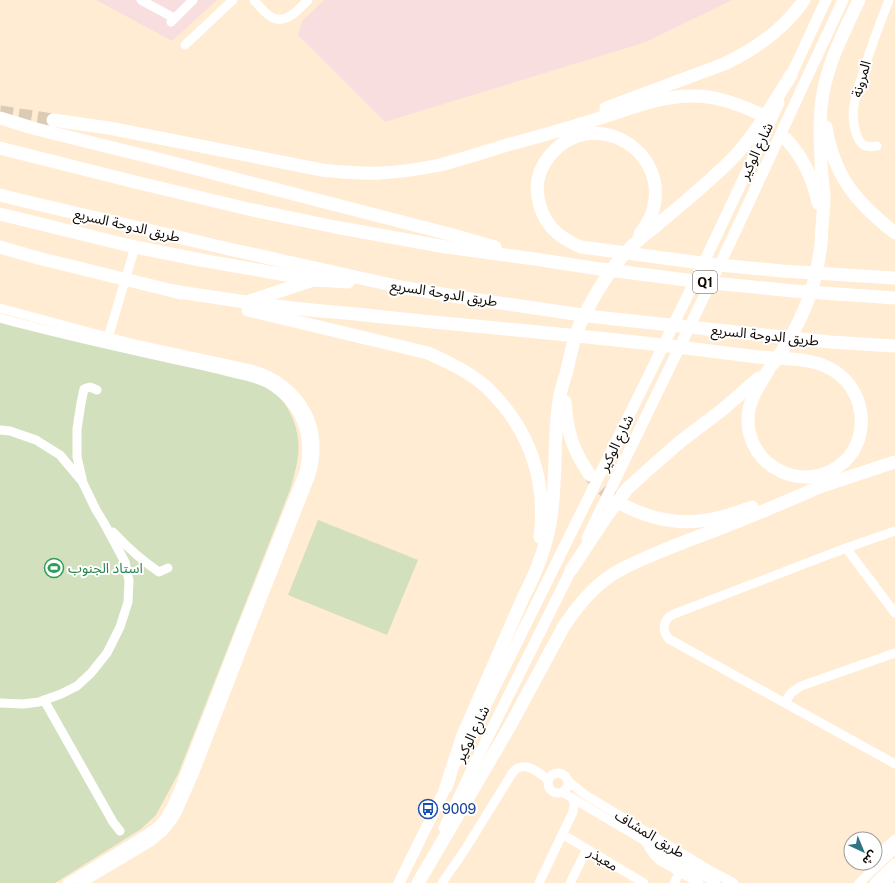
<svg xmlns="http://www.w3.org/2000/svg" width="895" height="883" viewBox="0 0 895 883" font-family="'Public Sans','Noto Sans Arabic',sans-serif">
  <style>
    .commercial { fill: #f9dee0 }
    .garden { fill: #d3e0bd }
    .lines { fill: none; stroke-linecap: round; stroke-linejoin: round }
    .highway-tunnel { stroke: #dbcab4; stroke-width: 13; stroke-dasharray: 13 6; stroke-linecap: butt }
    .minor { stroke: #fff; stroke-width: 9 }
    .major { stroke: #fff; stroke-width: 11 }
    .highway { stroke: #fff; stroke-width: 13 }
    .labels { text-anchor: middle; stroke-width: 4; stroke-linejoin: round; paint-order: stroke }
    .shield { fill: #fff; stroke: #58544f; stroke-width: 1 }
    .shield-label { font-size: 13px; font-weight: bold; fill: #100a04 }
    .street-label { font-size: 14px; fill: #100a04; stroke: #fff }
    .leisure-label { font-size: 14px; fill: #27864d; stroke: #fff; text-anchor: start }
    .transit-label { font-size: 14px; fill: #164399; stroke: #fff; text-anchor: start }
  </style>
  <rect width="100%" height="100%" fill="#ffecd3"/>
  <g class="commercial">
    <path d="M96,0h121l-45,41z"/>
    <path d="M324,0h408l-86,42 -261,80 -87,-87 4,-14z"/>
  </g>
  <g class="garden">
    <path d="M0,321l253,60c9,5 18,8 25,15 4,4 8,9 11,15 15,28 10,49 1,79l-112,284 -22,41 -15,14 -86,54h-55z"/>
    <path d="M318,520l100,40 -31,75 -99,-40z"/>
  </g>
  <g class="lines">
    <g class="highway-tunnel">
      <path d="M0,112l53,8"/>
      <path d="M590,475c8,10 17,19 28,26"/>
    </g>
    <g class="minor">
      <path d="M141,0l33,18"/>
      <path d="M254,0c5,6 11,14 19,18 14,6 26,-9 35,-18"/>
      <path d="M171,22l22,-22"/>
      <path d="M185,45l48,-45"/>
      <path d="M877,146c-10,2 -16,0 -20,-10 -4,-11 -5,-24 -2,-36 1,-8 4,-16 7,-24 8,-26 17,-51 27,-76"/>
      <path d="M0,308l85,23 54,14 116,25c36,12 61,42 60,80 0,9 -2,17 -4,25l-63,160 -53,137 -17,39 -6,10 -8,10 -13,11 -69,41"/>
      <path d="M0,318c59,16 118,29 177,42 19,4 38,8 56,13 13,3 26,5 37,12 32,20 42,52 34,87l-64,160 -61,157 -8,18 -6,10 -7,9 -13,9 -78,48"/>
      <path d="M107,341l28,-94"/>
      <path d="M0,430l10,1 26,9 24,15 21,25"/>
      <path d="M895,531l-49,17 -172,66c-11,5 -13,16 -5,25l226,125"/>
      <path d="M113,532c15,16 28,28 46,40l9,-4"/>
      <path d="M846,548l49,65"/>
      <path d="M44,700l69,122 7,9"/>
      <path d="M785,702l6,-9 10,-7 94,-33"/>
      <path d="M0,703l23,1 16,-2 22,-8 16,-8 14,-13 16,-20 13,-26 8,-25 1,-21 -4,-19 -21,-39 -8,-13 -13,-27 -6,-26v-28l4,-26 3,-14 6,-2 7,3"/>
      <circle cx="558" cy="783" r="10"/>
      <path d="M568,781l16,13 129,78 21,11"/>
      <path d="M562,792l154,91"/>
      <path d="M562,834l82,49"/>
      <path d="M646,843l8,12 5,5 40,23"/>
      <path d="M875,857l20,-18"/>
      <path d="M442,883l24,-35 45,-73c2,-3 4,-6 7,-7 11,-5 23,6 30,12"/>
      <path d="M539,883l34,-71 1,-7 -1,-7"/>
      <path d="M570,883l17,-34"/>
      <path d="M674,883l6,-11"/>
      <path d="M859,883l36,-34"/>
      <path d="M874,883l21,-20"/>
      <path d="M886,883l9,-9"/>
    </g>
    <g class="major">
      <path d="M788,82l38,-82"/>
      <path d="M587,538l143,-295 113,-243"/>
      <path d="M459,760l192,-389 64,-132 64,-136"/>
      <path d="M444,828l31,-65 100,-201"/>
      <path d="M399,883l51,-104"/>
    </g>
    <g class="highway">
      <path d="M606,108l118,-44c32,-15 60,-34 80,-64"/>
      <path d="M0,118l36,11 122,30 291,75 46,13"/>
      <path d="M53,120l56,8 213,42c19,2 38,4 58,3 20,-1 40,-4 60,-8 22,-6 44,-13 67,-20 30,-8 60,-16 90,-26 30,-9 65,-24 97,-23 23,0 43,8 64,17"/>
      <path d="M826,127c8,50 31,76 69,106"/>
      <path d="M786,139c17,18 27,40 32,64"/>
      <path d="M0,148l135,34 113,27 87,18 111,20 89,12 58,9 109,14 92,9 101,7"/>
      <path d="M0,195l24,6 205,48 172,38 58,10 137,20 234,25 65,4"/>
      <path d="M0,214l135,33 66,13 114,20 33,2"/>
      <path d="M640,234c5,-7 11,-16 13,-24 17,-61 -60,-104 -102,-56 -10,12 -16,27 -13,43 4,26 19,40 43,50l128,17 73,7 113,7"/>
      <path d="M0,247l38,11 143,35"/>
      <path d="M173,291c32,5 63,10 95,14 35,5 71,7 106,11 104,11 208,19 312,32 24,3 48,6 72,9 23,2 50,0 71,11 35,17 44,67 15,94 -38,34 -98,6 -96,-45 1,-18 12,-33 21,-48"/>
      <path d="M250,301l63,-21"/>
      <path d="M248,310l180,43c20,9 39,18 56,32 7,6 13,13 19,20 31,38 43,83 37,132"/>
      <path d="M773,364c25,-34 42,-72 47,-113 2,-8 1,-17 2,-25 1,-10 2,-20 2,-30 -1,-12 -3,-24 -3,-36 -1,-22 -2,-45 2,-67 6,-33 22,-63 36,-93"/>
      <path d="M565,402c2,30 8,49 25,73"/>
      <path d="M819,487l76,-25"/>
      <path d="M623,505c27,14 54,20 84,15 16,-2 31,-8 45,-13"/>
      <path d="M571,570l35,-53 21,-28 23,-21 31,-27 41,-31 37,-32"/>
      <path d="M446,787l17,-52 60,-137c13,-25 24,-52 28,-81 6,-38 2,-78 8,-116 1,-9 4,-18 7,-27 4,-17 7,-34 14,-50 14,-29 30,-57 53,-79 7,-7 16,-13 24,-20 24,-20 51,-42 74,-65 24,-25 42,-56 60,-85"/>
      <path d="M418,883l92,-157 54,-100c11,-16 22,-31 37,-43 15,-13 33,-20 51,-28 19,-8 39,-16 59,-23 39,-15 77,-31 115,-48"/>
    </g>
  </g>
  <defs>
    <symbol id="stadium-ring" viewBox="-11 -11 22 22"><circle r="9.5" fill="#fff" stroke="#2e9e5b" stroke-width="1.5"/><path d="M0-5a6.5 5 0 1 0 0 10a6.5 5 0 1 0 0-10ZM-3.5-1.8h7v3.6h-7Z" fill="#2e9e5b"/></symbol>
    <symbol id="bus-ring" viewBox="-11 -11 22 22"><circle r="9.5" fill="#fff" stroke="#1a4fb4" stroke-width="1.5"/><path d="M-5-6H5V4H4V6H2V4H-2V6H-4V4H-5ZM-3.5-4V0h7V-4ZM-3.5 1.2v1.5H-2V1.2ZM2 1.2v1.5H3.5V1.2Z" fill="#1a4fb4"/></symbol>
  </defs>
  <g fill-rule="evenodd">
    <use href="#stadium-ring" x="43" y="557" width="22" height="22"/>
    <use href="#bus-ring" x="417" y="798" width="22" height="22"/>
  </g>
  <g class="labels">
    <rect class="shield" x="693" y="271" width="24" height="22" rx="3"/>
    <g class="shield-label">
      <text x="705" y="287">Q1</text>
    </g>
    <g class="street-label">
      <text transform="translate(861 79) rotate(-74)" y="5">المرونة</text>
      <text transform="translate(756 151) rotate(-65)" y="5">شارع الوكير</text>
      <text transform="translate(127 225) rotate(13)" y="5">طريق الدوحة السريع</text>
      <text transform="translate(444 293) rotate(9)" y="5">طريق الدوحة السريع</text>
      <text transform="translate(765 335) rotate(6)" y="5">طريق الدوحة السريع</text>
      <text transform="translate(616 443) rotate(-64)" y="5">شارع الوكير</text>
      <text transform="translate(472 734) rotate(-64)" y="5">شارع الوكير</text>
      <text transform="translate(650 834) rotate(31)" y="5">طريق المشاف</text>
      <text transform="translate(603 859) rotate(31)" y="5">معيذر</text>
    </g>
    <g class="leisure-label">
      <text x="68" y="573">استاد الجنوب</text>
    </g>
    <g class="transit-label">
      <text x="442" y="814">9009</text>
    </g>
  </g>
  <g transform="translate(863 851) rotate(136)"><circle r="19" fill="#ffffff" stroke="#9f9d9b"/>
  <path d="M0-3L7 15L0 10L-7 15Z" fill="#2f7483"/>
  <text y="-6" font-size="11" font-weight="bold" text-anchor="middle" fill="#100a04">ش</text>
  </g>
</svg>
